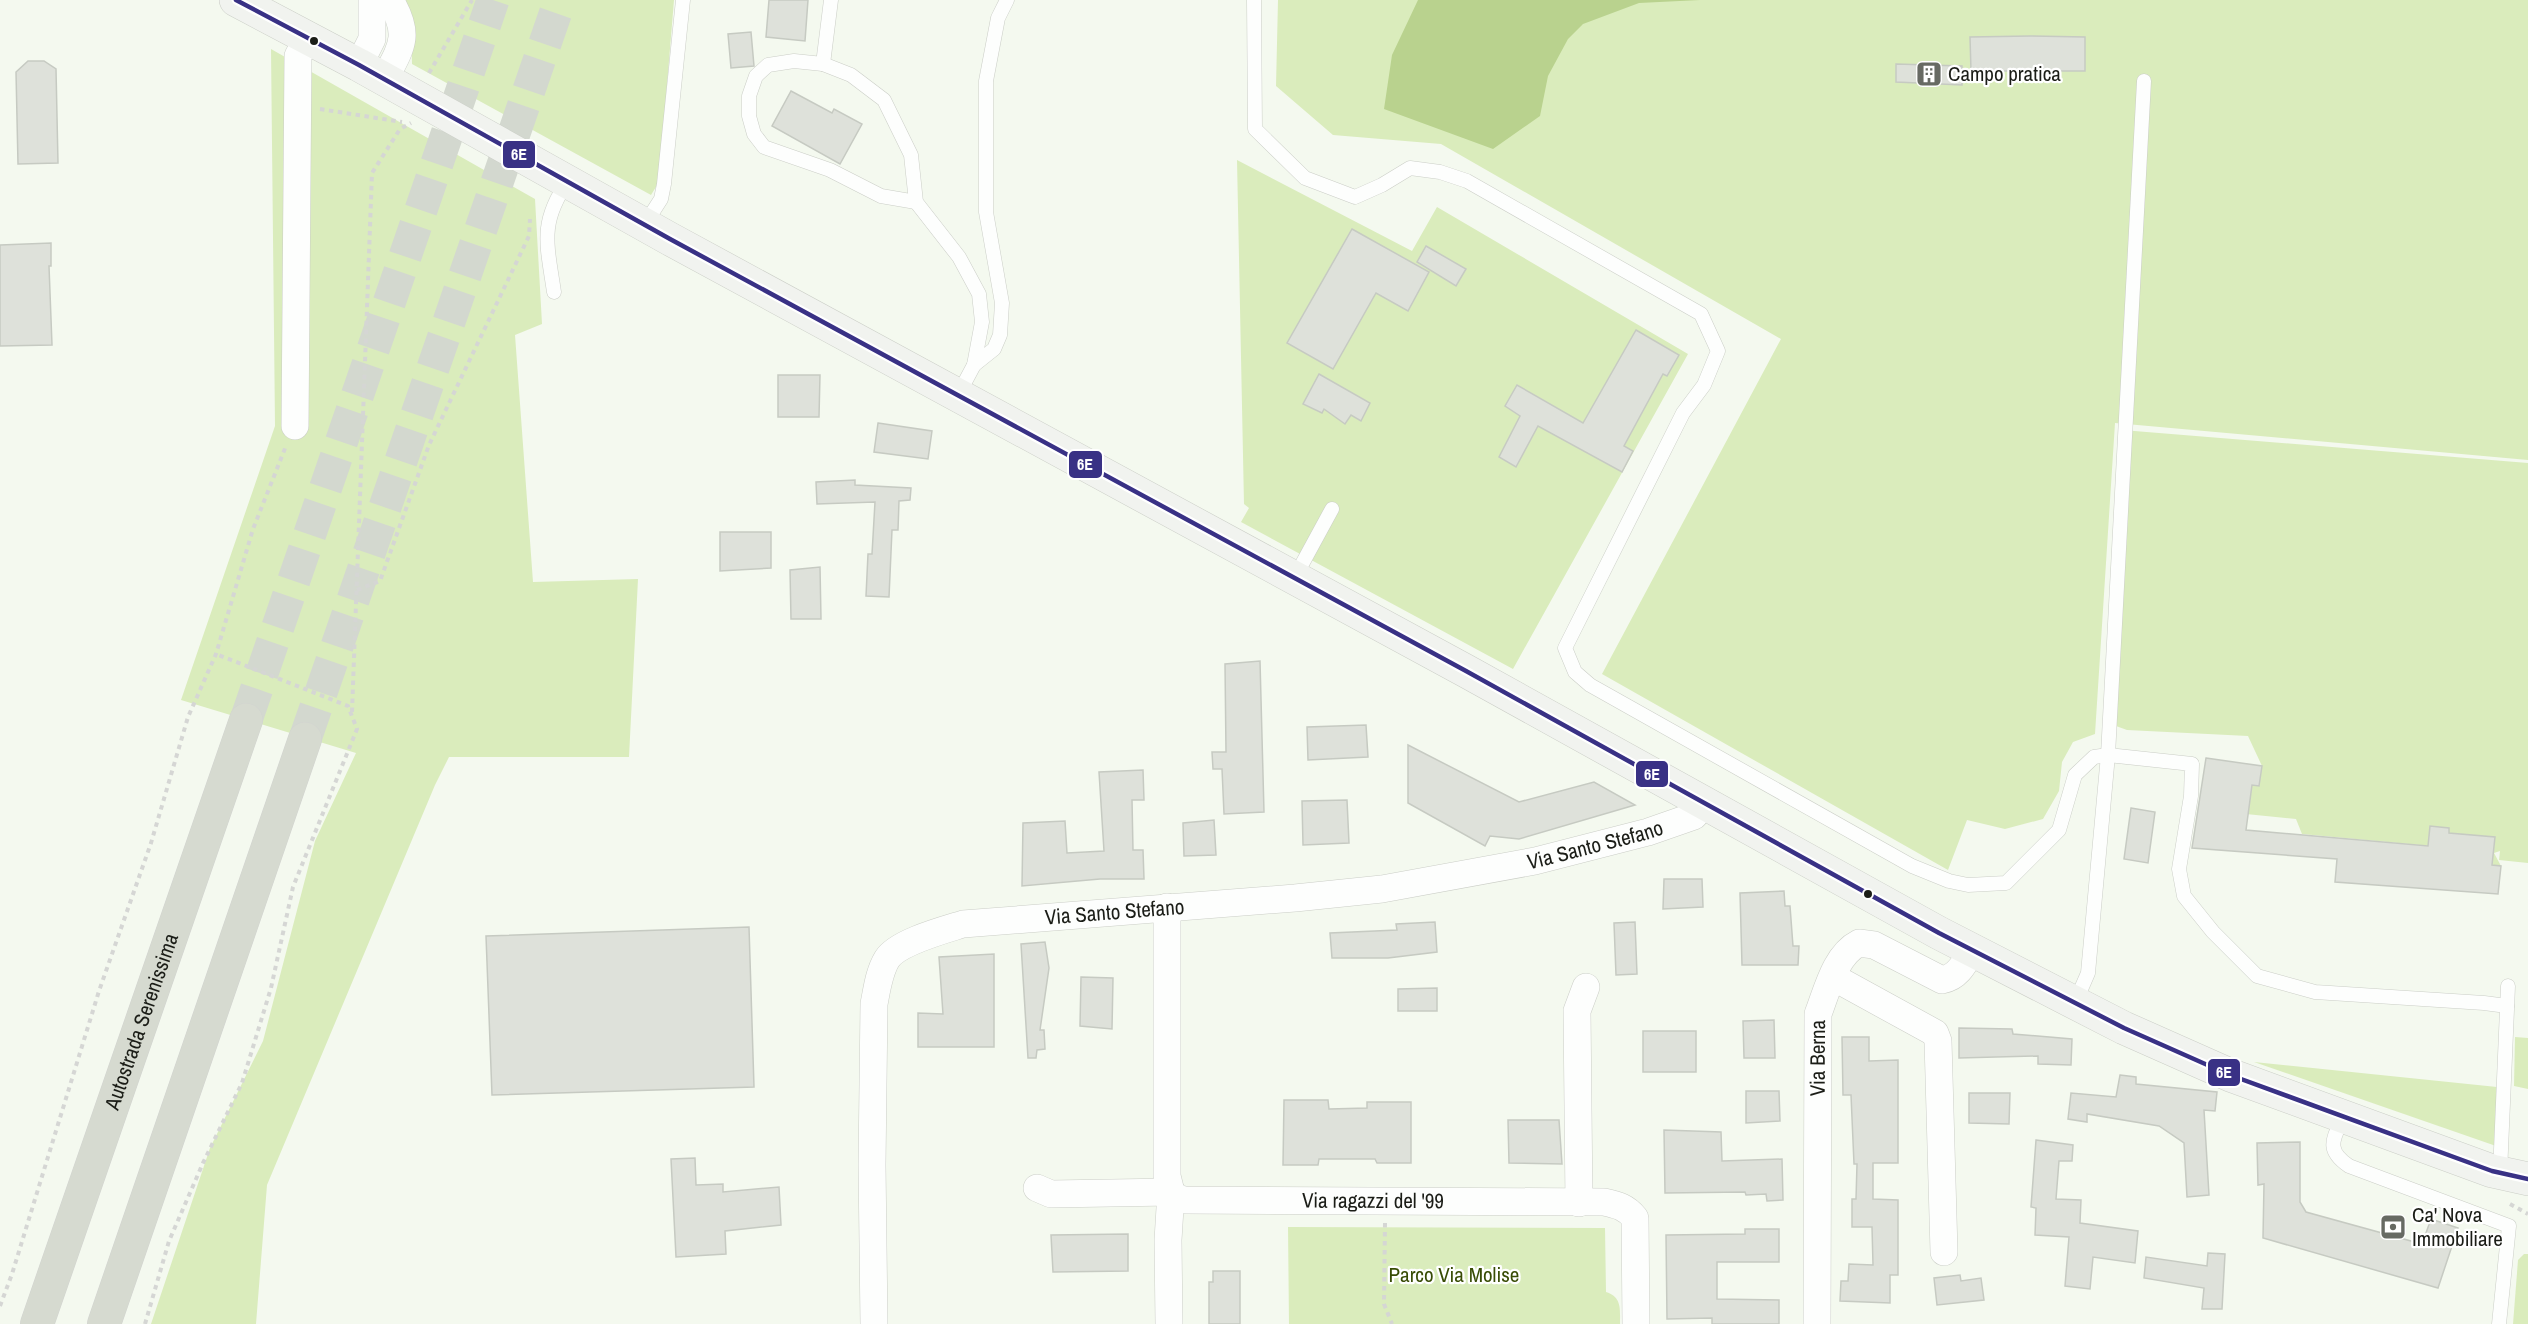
<svg xmlns="http://www.w3.org/2000/svg" width="2528" height="1324" viewBox="0 0 2528 1324" font-family="'Archivo Narrow',sans-serif">
  <style>
    .green { fill: #daecbc }
    .water { fill: #b9d28e }
    .building { fill: #dee1da; stroke: #c6cac2; stroke-width: 1.5 }
    .lines { fill: none; stroke-linecap: round; stroke-linejoin: round }
    .highway-tunnel { stroke: #d3d8cf; stroke-width: 33; stroke-dasharray: 33 16; stroke-linecap: butt }
    .lane-casing { stroke: #cbcec7; stroke-width: 15 }
    .street-casing { stroke: #cbcec7; stroke-width: 28 }
    .secondary-casing { stroke: #cbcec7; stroke-width: 34 }
    .highway-casing { stroke: #d2d4d0; stroke-width: 34 }
    .path { stroke: #d5d6d4; stroke-width: 4; stroke-dasharray: 4.5 4.5; stroke-linecap: butt }
    .lane { stroke: #fdfefd; stroke-width: 14 }
    .street { stroke: #fdfefd; stroke-width: 27 }
    .secondary { stroke: #f1f3ef; stroke-width: 33 }
    .highway { stroke: #d6dad0; stroke-width: 33 }
    .bus-1-casing { stroke: #fff; stroke-width: 9 }
    .bus-1 { stroke: #393185; stroke-width: 4.5 }
    .bus-dot { fill: #1b1d17; stroke: #fff; stroke-width: 2 }
    .labels { text-anchor: middle; stroke-width: 4.5; stroke-linejoin: round; paint-order: stroke }
    .poi-label { font-size: 21px; fill: #1b1d17; stroke: #fff; text-anchor: start }
    .street-label { font-size: 21px; fill: #1b1d17; stroke: #fff }
    .park-label { font-size: 21px; fill: #384c05; stroke: #fff }
    .line-badge { stroke: #fff; stroke-width: 2 }
    .badge-label { font-size: 16px; text-anchor: middle; font-weight: bold; fill: #fff }
  </style>
  <rect width="100%" height="100%" fill="#f4f9ef"/>
  <g class="green">
    <path d="M404,0h270l-15,182 -8,13 -239,-131 -1,-48z"/>
    <path d="M1278,0h1250v460l-413,-37 -20,311 -22,8 -11,20 -3,29 -16,28 -38,10 -38,-9 -19,50 -346,-196 179,-335 -340,-195 -108,-9 -57,-49z"/>
    <path d="M271,49l264,150 7,125 -27,11 18,247 105,-3 -9,178h-180l-14,28 -168,400 -11,139h-105l59,-176 53,-107 52,-200 41,-88 -175,-53 94,-274z"/>
    <path d="M1237,160l175,91 25,-44 251,147 -175,315 -272,-147 8,-14 -5,-4z"/>
    <path d="M2122,430l406,33v400l-29,-3 1,-9 -6,2 7,13 -21,-2 -18,-15 -160,-15 -6,-15 -50,-5 6,-29 7,1 3,-20 -14,-30 -121,-6 -11,-4z"/>
    <path d="M2515,1037l13,1v51l-14,-3z"/>
    <path d="M2254,1062l243,25 -1,59z"/>
    <path d="M1288,1227l317,1 1,64c16,5 14,17 14,32h-331z"/>
    <path d="M2524,1254h4v70h-15l5,-64z"/>
  </g>
  <path class="water" d="M1418,0h282l-61,3 -56,21 -15,15 -20,37 -8,40 -47,33 -109,-40 8,-54z"/>
  <g class="building">
    <path d="M769,0h39l-3,41 -39,-4z"/>
    <path d="M751,32l3,34 -23,2 -3,-34z"/>
    <path d="M2030,36l55,1v34h-114l-1,-34z"/>
    <path d="M28,61h16l12,8 2,94 -40,1 -2,-92z"/>
    <path d="M1896,64l66,2v19l-66,-3z"/>
    <path d="M791,91l41,22 2,-4 28,15 -22,40 -68,-38z"/>
    <path d="M1352,229l77,43 -21,39 -32,-18 -43,76 -46,-26z"/>
    <path d="M51,243v23h-2l3,79 -52,1v-101z"/>
    <path d="M1426,246l40,23 -10,17 -39,-24z"/>
    <path d="M1636,330l43,25 -12,21 -4,-2 -39,72 9,5 -11,21 -84,-46 -22,41 -17,-10 21,-41 -15,-10 12,-21 66,38z"/>
    <path d="M1319,374l51,29 -9,18 -10,-6 -6,9 -21,-15 -2,4 -19,-9z"/>
    <path d="M778,375h42l-1,42h-41z"/>
    <path d="M878,423l54,8 -4,28 -54,-7z"/>
    <path d="M855,480v5l56,3 -1,12 -11,1 -1,29h-6l-3,67 -23,-1 2,-42h4l3,-52 -58,2 -1,-22z"/>
    <path d="M720,532h51v36l-51,3z"/>
    <path d="M820,567l1,52h-30l-1,-49z"/>
    <path d="M1260,661l4,151 -40,2 -2,-45h-9l-1,-17h14l-1,-88z"/>
    <path d="M1366,725l2,32 -60,3 -1,-33z"/>
    <path d="M1408,745l111,57 75,-20 41,23 -116,34 -29,-3 -5,10 -77,-43z"/>
    <path d="M2206,758l56,8 -3,20 -7,-1 -6,45 182,16 2,-20 19,2v5l46,4 -3,28 9,1 -3,28 -163,-12 2,-23 -145,-11z"/>
    <path d="M1143,770l1,30h-12l1,50h10l1,29h-44l-78,7 1,-63 42,-2 2,32 37,-2 -5,-79z"/>
    <path d="M1347,800l2,43 -46,2 -1,-44z"/>
    <path d="M2131,808l24,4 -7,51 -24,-4z"/>
    <path d="M1214,820l2,35 -32,1 -1,-33z"/>
    <path d="M1664,879h38l1,28 -40,2z"/>
    <path d="M1784,891l1,15h5l3,40h6l-1,19h-56l-2,-72z"/>
    <path d="M1435,922l2,30 -49,6h-56l-2,-25 67,-3 -1,-6z"/>
    <path d="M1635,922l2,52 -21,1 -2,-52z"/>
    <path d="M749,927l5,160 -262,8 -6,-159z"/>
    <path d="M1045,942l4,26 -9,62h4l1,19 -8,1 -1,8h-8l-7,-114z"/>
    <path d="M994,954v93h-76v-34l25,1 -4,-57z"/>
    <path d="M1081,977l32,1 -1,51 -32,-3z"/>
    <path d="M1437,988v23h-39v-22z"/>
    <path d="M1774,1020l1,38h-31l-1,-37z"/>
    <path d="M1959,1028l53,1 1,5 59,5 -1,26 -33,-1v-8l-79,2z"/>
    <rect x="1643" y="1031" width="53" height="41"/>
    <path d="M1842,1037h27v24l29,-1v103h-25v36l25,1v75h-8v28l-50,-2 1,-20h7l1,-17 24,1 -1,-38h-20v-28h4l1,-35h-3l-3,-69h-8z"/>
    <path d="M2120,1075l16,2v7l81,8 -2,19 -11,-1 5,85 -22,2 -3,-54 -25,-17 -72,-12v8l-19,-3 3,-26 45,4z"/>
    <path d="M1746,1091h33l1,30 -34,2z"/>
    <path d="M1969,1093h41l-1,31 -40,-1z"/>
    <path d="M1284,1100h44l1,9 38,-1v-6h44v61h-34l-2,-4h-56l-1,6h-35z"/>
    <path d="M1508,1120h51l3,44 -53,-1z"/>
    <path d="M1664,1130l57,2 1,29 60,-2 1,41 -16,1 -1,-7 -20,1 -1,-3 -80,1z"/>
    <path d="M2036,1140l37,5 -1,16h-13l-3,38 25,1 -1,23 58,8 -3,32 -42,-6 -3,32 -25,-3 4,-49 -34,-2 1,-27 -5,-1z"/>
    <path d="M2300,1142v60l6,10 116,32 9,-25 27,9 -20,60 -175,-50 1,-54 -6,1 -1,-42z"/>
    <path d="M695,1158l1,27 27,-1v8l56,-5 2,38 -56,6 1,23 -50,3 -5,-98z"/>
    <path d="M1745,1229h34v33h-62v37l62,1v24h-67v-6l-45,1 -1,-84 79,-1z"/>
    <path d="M1128,1234v37l-75,1 -2,-37z"/>
    <path d="M2208,1253l17,1 -3,55h-20l2,-21 -60,-10 2,-21 61,9z"/>
    <path d="M1213,1271h27v53h-31v-42h4z"/>
    <path d="M1960,1275l1,6 20,-3 3,22 -47,5 -3,-27z"/>
  </g>
  <g class="lines">
    <g class="highway-tunnel">
      <path d="M246,720l247,-720"/>
      <path d="M305,739l255,-739"/>
    </g>
    <defs>
      <g id="lane">
        <path d="M831,0l-8,64 28,11 33,25 27,55 5,47 43,55 20,37 3,28 -8,43"/>
        <path d="M1254,0l1,129 50,49 50,19 27,-12 28,-17 30,4 27,9 234,133 17,37 -14,34 -21,28 -118,235 10,24 15,13 322,181 37,15 19,4 38,-2 53,-53 16,-55 19,-18 14,-2 84,9 -1,32 -12,73 5,27 29,36 44,44 58,16 169,11 23,3"/>
        <path d="M823,64l-29,-3 -26,4 -12,11 -7,20v20l5,18 10,13 66,23 51,26 35,6"/>
        <path d="M645,224l16,-25 3,-15 19,-184"/>
        <path d="M554,292c-7,-48 -15,-69 14,-111"/>
        <path d="M958,395l16,-30 20,-16 6,-14 2,-32 -16,-91v-131l12,-63 9,-18"/>
        <path d="M1295,577l37,-68"/>
        <path d="M2075,1003l13,-30 20,-218 36,-674"/>
        <path d="M2344,1115c-10,23 -20,34 5,51l160,60 -10,98"/>
        <path d="M2500,1173l8,-187"/>
      </g>
      <g id="street">
        <path d="M359,65l13,-26v-39"/>
        <path d="M384,80c18,-34 27,-45 6,-80"/>
        <path d="M295,426l3,-370 10,-19"/>
        <path d="M1167,907v269l4,16 -3,48 1,84"/>
        <path d="M1833,977l102,56 3,8 6,211"/>
        <path id="s1" d="M1037,1188l14,6 120,-2 6,6 8,2 419,2c14,3 22,5 31,16l1,106"/>
        <path d="M1579,1203l-2,-192 9,-24"/>
        <path id="s2" d="M874,1324l-2,-159 2,-161c3,-15 5,-32 13,-45 11,-17 57,-29 76,-35l332,-26 87,-9 153,-28 113,-29 46,-16 9,-12"/>
        <path id="s3" d="M1817,1324l1,-310c9,-23 17,-59 41,-71l15,2 68,35c16,-3 22,-16 30,-30"/>
      </g>
      <path id="secondary" d="M236,0l123,65 311,174 796,432 473,262 185,95 106,47 262,96 36,8"/>
      <g id="highway">
        <path id="s4" d="M37,1324l209,-604"/>
        <path d="M104,1324l201,-585"/>
      </g>
    </defs>
    <use href="#lane" class="lane-casing"/>
    <use href="#street" class="street-casing"/>
    <use href="#secondary" class="secondary-casing"/>
    <use href="#highway" class="highway-casing"/>
    <g class="path">
      <path d="M429,73l43,-73"/>
      <path d="M320,109l82,13"/>
      <path d="M357,590l23,-9 49,-136 100,-209 1,-17"/>
      <path d="M352,712l20,-539 28,-44 11,-6"/>
      <path d="M2510,1204l18,10"/>
      <path d="M1385,1223l-1,81 8,20"/>
      <path d="M0,1306l12,-32 87,-283 52,-148 37,-126 28,-63 37,-125 33,-83"/>
      <path d="M145,1324l24,-83 34,-78 39,-80 29,-95 22,-101 64,-158 -9,-23 -132,-52"/>
    </g>
    <use href="#lane" class="lane"/>
    <use href="#street" class="street"/>
    <use href="#secondary" class="secondary"/>
    <use href="#highway" class="highway"/>
    <defs>
      <path id="bus-1" d="M236,0l123,65 311,174 796,432 473,262 185,95 106,47 262,96 36,8"/>
    </defs>
    <use href="#bus-1" class="bus-1-casing"/>
    <use href="#bus-1" class="bus-1"/>
  </g>
  <defs>
    <symbol id="building-square" viewBox="-11 -11 22 22"><rect x="-9" y="-9" width="18" height="18" rx="4" fill="#676a63" stroke="#fff"/><path d="M-4-6H4V6H1V3H-1V6H-4ZM-2.5-4.3h1.7v1.8h-1.7ZM.8-4.3h1.7v1.8H.8ZM-2.5-1h1.7V.8h-1.7ZM.8-1h1.7V.8H.8Z" fill="#fff"/></symbol>
    <symbol id="bank-square" viewBox="-11 -11 22 22"><rect x="-9" y="-9" width="18" height="18" rx="4" fill="#676a63" stroke="#fff"/><path d="M-6-4H6V4H-6ZM0-2.3a2.3 2.3 0 1 0 0 4.6a2.3 2.3 0 1 0 0-4.6Z" fill="#fff"/></symbol>
  </defs>
  <g fill-rule="evenodd">
    <use href="#building-square" x="1914" y="59" width="30" height="30"/>
    <use href="#bank-square" x="2378" y="1212" width="30" height="30"/>
  </g>
  <g class="bus-dot">
    <circle cx="314" cy="41" r="5"/>
    <circle cx="1868" cy="894" r="5"/>
  </g>
  <g class="labels">
    <g class="poi-label">
      <text x="1948" y="81">Campo pratica</text>
      <text x="2412" y="1222">Ca' Nova<tspan x="2412" dy="24">Immobiliare</tspan></text>
    </g>
    <g class="street-label">
      <text dy="7" stroke="none"><textPath href="#s2" startOffset="1090">Via Santo Stefano</textPath></text>
      <text dy="7" stroke="none"><textPath href="#s2" startOffset="604">Via Santo Stefano</textPath></text>
      <text dy="7" stroke="none"><textPath href="#s4" startOffset="320">Autostrada Serenissima</textPath></text>
      <text dy="7" stroke="none"><textPath href="#s3" startOffset="266">Via Berna</textPath></text>
      <text dy="7" stroke="none"><textPath href="#s1" startOffset="340">Via ragazzi del '99</textPath></text>
    </g>
    <g class="park-label">
      <text x="1454" y="1282">Parco Via Molise</text>
    </g>
  </g>
  <g class="line-badge">
    <rect x="502" y="140" width="34" height="29" rx="6" fill="#393185"/>
    <rect x="1068" y="450" width="35" height="29" rx="6" fill="#393185"/>
    <rect x="1635" y="760" width="34" height="28" rx="6" fill="#393185"/>
    <rect x="2207" y="1058" width="34" height="29" rx="6" fill="#393185"/>
  </g>
  <g class="badge-label">
    <text x="519" y="160">6E</text>
    <text x="1085" y="470">6E</text>
    <text x="1652" y="780">6E</text>
    <text x="2224" y="1078">6E</text>
  </g>
</svg>
